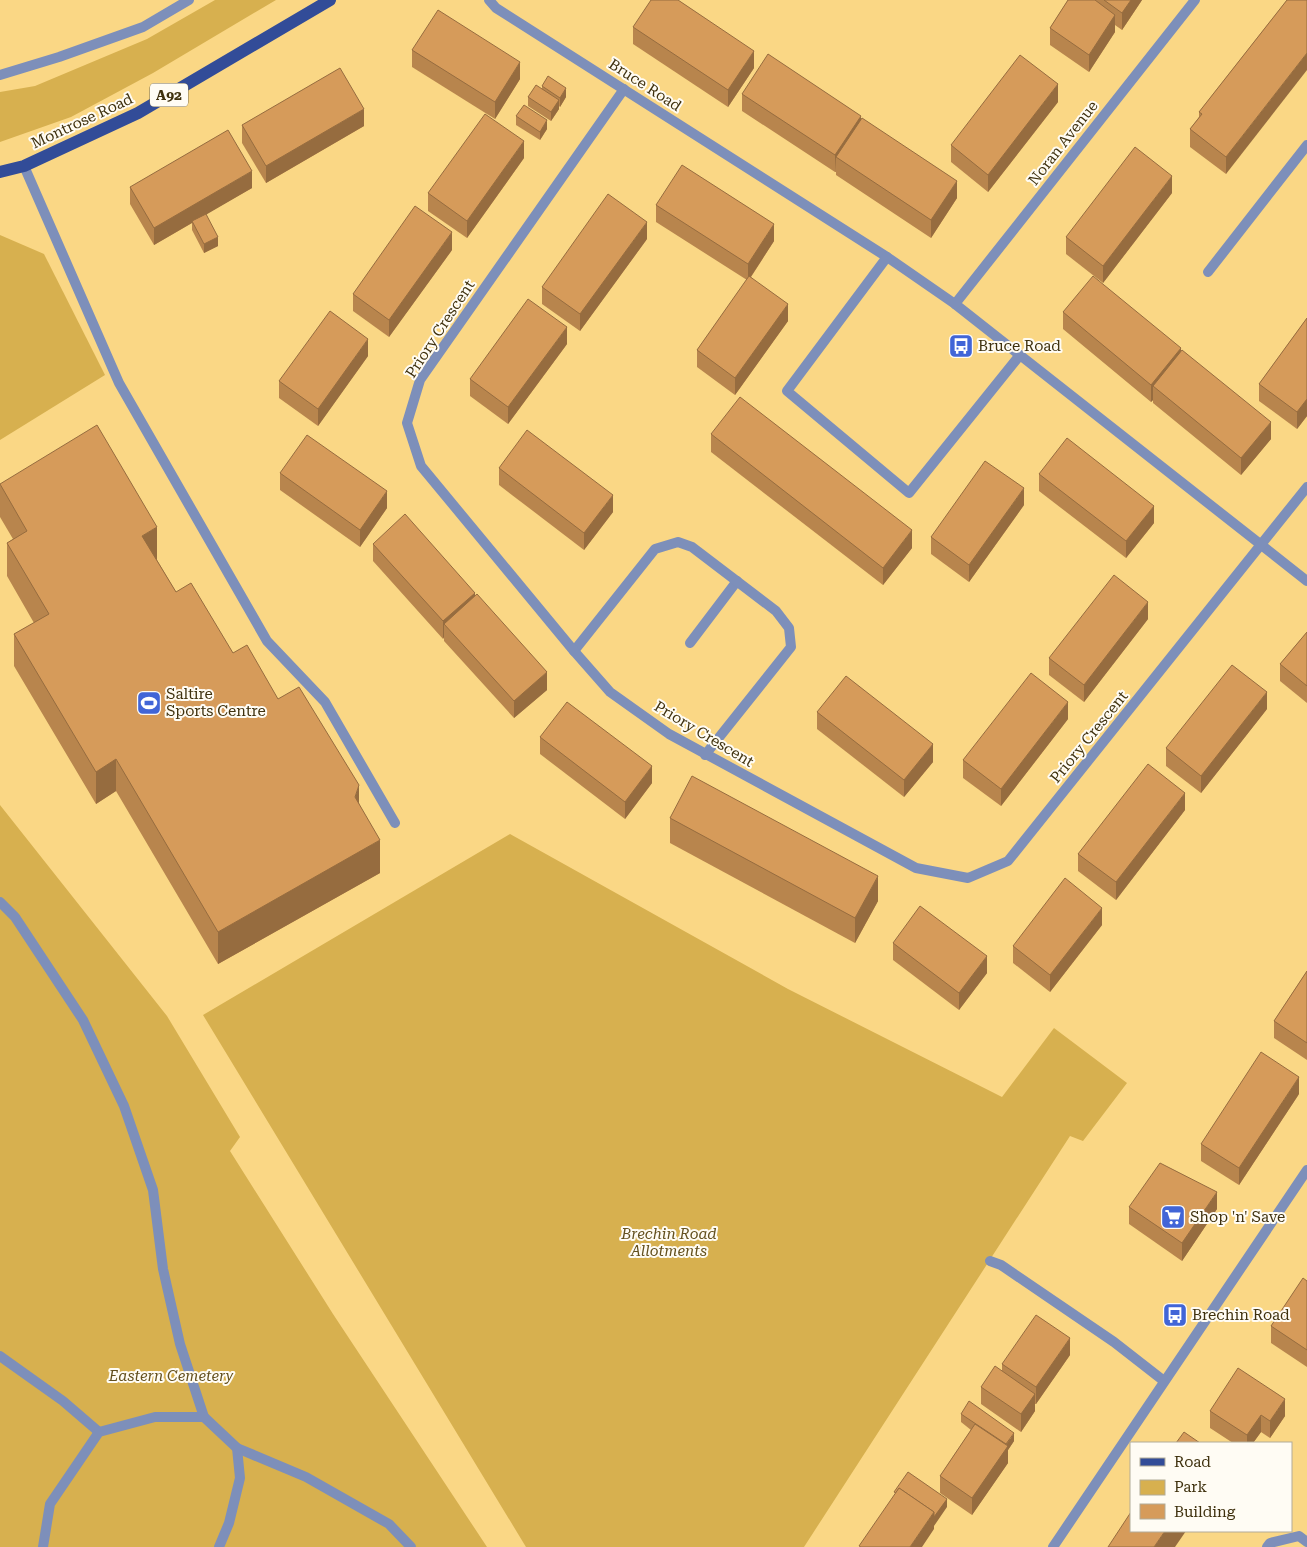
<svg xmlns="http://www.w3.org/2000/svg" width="1307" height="1547" viewBox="0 0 1307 1547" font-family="'Roboto Serif',serif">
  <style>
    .green { fill: #d7b04f }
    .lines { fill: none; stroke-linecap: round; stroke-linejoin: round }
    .service { stroke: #7d8fba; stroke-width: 10 }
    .minor { stroke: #7d8fba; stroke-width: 10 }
    .tertiary { stroke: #7d8fba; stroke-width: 10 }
    .primary { stroke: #324c98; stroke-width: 12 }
    .wall { fill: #b8854d }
    .shaded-wall { fill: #966c3f }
    .building { fill: #d69b5a; stroke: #966c3f }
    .labels { text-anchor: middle; stroke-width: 4; stroke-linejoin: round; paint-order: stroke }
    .shield { fill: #fffcf4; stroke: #796e53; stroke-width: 1 }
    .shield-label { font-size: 14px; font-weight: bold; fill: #3f310e }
    .street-label { font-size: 15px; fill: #3f310e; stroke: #fffcf4 }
    .poi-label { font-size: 15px; fill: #3f310e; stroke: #fffcf4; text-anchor: start }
    .park-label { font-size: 15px; font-style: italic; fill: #64501e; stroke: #fffcf4 }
  </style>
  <rect width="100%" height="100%" fill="#fad785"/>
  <g class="green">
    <path d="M215,0h61l-123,73 -82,44 -71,25v-50l35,-6 112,-47z"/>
    <path d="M0,235l44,19 61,121 -105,65z"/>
    <path d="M0,805l167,211 73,121 -10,14 103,163 154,233h-487z"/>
    <path d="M510,834l278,155 214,108 52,-69 73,55 -44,58 -13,-5 -266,411h-278l-323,-532z"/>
  </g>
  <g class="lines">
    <g class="service">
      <path d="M24,166l95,217 148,258 58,61 70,121"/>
      <path d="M1208,272l99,-127"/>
      <path d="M690,643l47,-62"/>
      <path d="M574,651l81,-102 23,-7 14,5 84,64 13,17 2,19 -86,108"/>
      <path d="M0,902l15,15 68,103 41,86 29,84 10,79 17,75 24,73"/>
      <path d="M990,1261l11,4 113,77 50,39"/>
      <path d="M0,1356l63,45 36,31"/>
      <path d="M237,1448l69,29 83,47 22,23"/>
      <path d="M43,1547l7,-43 49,-72 56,-15h49l33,31 3,30 -11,45 -10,24"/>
      <path d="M1267,1547l3,-4 29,-7 8,6"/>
    </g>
    <g class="minor">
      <path d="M489,0l7,8 391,249 68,47 352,277"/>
      <path d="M0,75l59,-18 84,-30 46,-27"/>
      <path d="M624,89l-204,291 -13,43 14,43 153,185 36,41 59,42 247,134 52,10 40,-17 299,-374"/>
      <path d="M887,257l-100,134 122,102 111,-138"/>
      <path d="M955,304l240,-304"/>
    </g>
    <path class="tertiary" d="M1053,1547l254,-377"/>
    <path class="primary" d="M0,172l24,-6 114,-53 192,-113"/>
  </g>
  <g class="wall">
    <path d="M1068,0h74l-20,30 -7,-5v7l-26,40 -39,-27v-17z"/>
    <path d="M1287,0l-61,174 -36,-27v-18l9,-12v-5z"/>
    <path d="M633,27l121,41 -26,39 -95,-63z"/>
    <path d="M412,50l108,29 -25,40 -83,-52z"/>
    <path d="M542,86l24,11 -6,10 -1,-1v3l-8,12 -23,-15v-9l14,-8z"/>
    <path d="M742,94l119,25 96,79 -26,40 -95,-63v-3h-1l-93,-61z"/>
    <path d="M1058,102l-70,90 -37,-30v-17z"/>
    <path d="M516,116l31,13 -7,11 -24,-15z"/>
    <path d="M242,125l122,1 -98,57 -24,-40z"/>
    <path d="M524,158l-57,80 -39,-27v-18z"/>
    <path d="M130,187l122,1 -46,26 12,32 -14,7 -12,-23v-7l-38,22 -24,-41z"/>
    <path d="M1172,193l-69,90 -37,-29v-17z"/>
    <path d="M656,205l118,36 -23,36 37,44 -53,74 -38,-28v-17l50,-70 -91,-58z"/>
    <path d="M647,239l-67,92 -38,-27v-17z"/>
    <path d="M452,250l-63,87 -36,-26v-17z"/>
    <path d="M1063,312l118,39 90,88 -30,36 -88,-72v-3l-2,2 -88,-73z"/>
    <path d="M1307,318v98l-10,13 -38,-28v-17z"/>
    <path d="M567,344l-59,80 -38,-28v-17z"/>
    <path d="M368,356l-50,70 -39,-28v-17z"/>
    <path d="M711,434l201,114 -29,37 -172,-133z"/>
    <path d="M499,468l114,44 -29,38 -85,-65z"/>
    <path d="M280,473l107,35 -27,39 -80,-57z"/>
    <path d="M1039,474l115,49 -28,35 -87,-67z"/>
    <path d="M0,484l157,76 19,32 57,61 45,46 81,104 21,70 -162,91 -102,-173 -20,13 -82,-138v-32l20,-11 -27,-47v-33l6,-4 -13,-22z"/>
    <path d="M1024,505l-55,77 -38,-28v-17z"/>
    <path d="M373,544l102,52 72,94 -33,28 -70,-77v-4l-1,2 -70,-78z"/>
    <path d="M1148,619l-64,83 -35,-27v-17z"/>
    <path d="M1307,632v71l-27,-22v-17z"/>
    <path d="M1267,709l-66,84 -35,-27v-18z"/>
    <path d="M817,712l116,50 -29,35 -87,-68z"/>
    <path d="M1068,719l-67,87 -38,-28v-18z"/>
    <path d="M540,737l112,46 -27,36 -85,-65z"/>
    <path d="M1185,810l-69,90 -38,-29v-17z"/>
    <path d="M670,818l208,83 -23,42 -185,-100z"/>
    <path d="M1102,925l-52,67 -37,-29v-17z"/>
    <path d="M893,943l94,30 -28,37 -66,-50z"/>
    <path d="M1307,971v89l-33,-22v-17z"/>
    <path d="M1299,1094l-60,91 -38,-24v-17z"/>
    <path d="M1129,1207l88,2 -35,52 -53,-37z"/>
    <path d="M1307,1281v86l-36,-24v-17z"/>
    <path d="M1070,1355l-34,49h-1v7l-14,21 -40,-28v-17l21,-16v-7z"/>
    <path d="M1210,1411l75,5 -15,22 -9,-6 -8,11h-20l-23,-15z"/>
    <path d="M961,1414l53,27 -6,9v13l-36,52 -32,-22v-17l31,-46 -10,-8z"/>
  </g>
  <g class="shaded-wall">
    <path d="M1131,0h11l-20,30v-17z"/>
    <path d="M1115,15v17l-26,40v-17z"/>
    <path d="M754,51v17l-26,39v-17z"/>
    <path d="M1307,53v17l-81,104v-17z"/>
    <path d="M520,62v17l-25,40v-17z"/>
    <path d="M1058,84v18l-70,90v-17z"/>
    <path d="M566,88v9l-6,10v-9z"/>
    <path d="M559,100v9l-8,12v-9z"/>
    <path d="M364,109v17l-98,57v-17z"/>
    <path d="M861,116v17l-25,24 -1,15v-17z"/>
    <path d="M547,120v9l-7,11v-8z"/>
    <path d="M524,141v17l-57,80v-17z"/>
    <path d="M252,171v17l-98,57v-17z"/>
    <path d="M1172,176v17l-69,90v-17z"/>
    <path d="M957,181v17l-26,40v-18z"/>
    <path d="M647,222v17l-67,92v-17z"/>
    <path d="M774,224v17l-26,40v-17z"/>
    <path d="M452,232v18l-63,87v-17z"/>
    <path d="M218,237v9l-14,7v-9z"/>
    <path d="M788,304v17l-53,74v-17z"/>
    <path d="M567,327v17l-59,80v-17z"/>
    <path d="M368,339v17l-50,70v-17z"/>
    <path d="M1181,348v17l-28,21v14l-2,2v-17z"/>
    <path d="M1307,399v17l-10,13v-17z"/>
    <path d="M1271,422v17l-30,36v-17z"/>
    <path d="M1024,488v17l-55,77v-17z"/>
    <path d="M387,491v17l-27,39v-17z"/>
    <path d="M613,495v17l-29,38v-17z"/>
    <path d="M1154,506v17l-28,35v-17z"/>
    <path d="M157,527v33l-15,9v-33z"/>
    <path d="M912,530v18l-29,37v-17z"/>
    <path d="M475,593v17l-31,14v13l-1,2v-18z"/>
    <path d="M1148,602v17l-64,83v-17z"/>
    <path d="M547,672v18l-33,28v-17z"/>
    <path d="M1267,692v17l-66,84v-17z"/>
    <path d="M1068,702v17l-67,87v-17z"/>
    <path d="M933,744v18l-29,35v-17z"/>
    <path d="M116,759v32l-20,13v-32z"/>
    <path d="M652,766v17l-27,36v-17z"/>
    <path d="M359,785v33l-4,-21z"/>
    <path d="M1185,793v17l-69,90v-18z"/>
    <path d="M380,840v33l-162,91v-32z"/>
    <path d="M878,876v25l-23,42v-25z"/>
    <path d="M1102,908v17l-52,67v-17z"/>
    <path d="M987,956v17l-28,37v-17z"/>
    <path d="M1299,1077v17l-60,91v-17z"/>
    <path d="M1217,1192v17l-35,52v-18z"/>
    <path d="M1070,1338v17l-34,49v-17z"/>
    <path d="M1035,1394v17l-14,21v-18z"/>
    <path d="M1285,1399v17l-15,22v-17z"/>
    <path d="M1261,1415v17l-8,11h-6v-8z"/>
    <path d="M1014,1433v8l-6,9v13l-36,52v-17z"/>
    <path d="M947,1499v8l-13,19v3l-12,18h-12l24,-35z"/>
    <path d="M1165,1531h21l-11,16h-21z"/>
  </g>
  <g class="building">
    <path d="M651,0h27l76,51 -26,39 -95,-63z"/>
    <path d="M1068,0h27l20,15 -26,40 -39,-27z"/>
    <path d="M1104,0h27l-9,13z"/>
    <path d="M1287,0h20v53l-81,104 -36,-28 12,-15 -3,-2z"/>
    <path d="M438,10l82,52 -25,40 -83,-52z"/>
    <path d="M768,54l93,62 -26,39 -93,-61z"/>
    <path d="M1020,55l38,29 -70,91 -37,-30z"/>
    <path d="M340,68l24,41 -98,57 -24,-41z"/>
    <path d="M548,76l18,12 -6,10 -18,-12z"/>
    <path d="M536,85l23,15 -8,12 -23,-15z"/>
    <path d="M524,105l23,15 -7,12 -24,-16z"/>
    <path d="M485,114l39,27 -57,80 -39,-28z"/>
    <path d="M862,118l95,63 -26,39 -95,-63z"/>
    <path d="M228,130l24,41 -98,57 -24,-41z"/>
    <path d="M1135,147l37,29 -69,90 -37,-29z"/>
    <path d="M682,165l92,59 -26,40 -92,-59z"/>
    <path d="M608,194l39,28 -67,92 -38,-27z"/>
    <path d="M415,206l37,26 -63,88 -36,-26z"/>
    <path d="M206,214l12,23 -14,7 -12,-23z"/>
    <path d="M749,276l39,28 -53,74 -38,-28z"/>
    <path d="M1093,276l88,72 -30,37 -88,-73z"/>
    <path d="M528,299l39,28 -59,80 -38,-28z"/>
    <path d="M330,311l38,28 -50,70 -39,-28z"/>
    <path d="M1307,318v81l-10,13 -38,-28z"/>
    <path d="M1182,350l89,72 -30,36 -88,-72z"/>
    <path d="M740,397l172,133 -29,38 -172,-134z"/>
    <path d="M97,425l60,102 -15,9 34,56 15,-9 42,70 14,-8 31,54 21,-12 60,98 -4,12 25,43 -162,92 -102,-173 -20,13 -82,-138 35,-20 -42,-71 20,-12 -27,-47z"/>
    <path d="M527,430l86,65 -29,38 -85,-65z"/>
    <path d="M307,435l80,56 -27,39 -80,-57z"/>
    <path d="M1067,438l87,68 -28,35 -87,-67z"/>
    <path d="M985,461l39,27 -55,77 -38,-28z"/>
    <path d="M405,514l70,79 -32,28 -70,-77z"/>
    <path d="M1114,575l34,27 -64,83 -35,-27z"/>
    <path d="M477,594l70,78 -33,29 -70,-77z"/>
    <path d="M1307,632v54l-27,-22z"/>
    <path d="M1232,665l35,27 -66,84 -35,-28z"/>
    <path d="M1031,673l37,29 -67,87 -38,-29z"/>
    <path d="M846,676l87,68 -29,36 -87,-68z"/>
    <path d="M567,702l85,64 -27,36 -85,-65z"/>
    <path d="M1148,764l37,29 -69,89 -38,-28z"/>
    <path d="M692,776l186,100 -23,42 -185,-100z"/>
    <path d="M1065,878l37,30 -52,67 -37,-29z"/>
    <path d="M920,906l67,50 -28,37 -66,-50z"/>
    <path d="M1307,971v72l-33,-22z"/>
    <path d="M1261,1052l38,25 -60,91 -38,-24z"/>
    <path d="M1160,1163l57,29 -35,51 -53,-36z"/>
    <path d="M1303,1278l4,3v69l-36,-24z"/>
    <path d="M1036,1315l34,23 -34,49 -34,-23z"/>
    <path d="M995,1366l40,28 -14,20 -40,-27z"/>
    <path d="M1238,1368l47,31 -15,22 -9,-6 -14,20 -37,-24z"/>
    <path d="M969,1401l45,32 -8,11 -45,-30z"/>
    <path d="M975,1424l33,22 -36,52 -32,-22z"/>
    <path d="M1184,1432l16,11h-24z"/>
    <path d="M908,1472l39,27 -13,18v-5l-35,-24 -3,5 -2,-1z"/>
    <path d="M899,1488l35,24 -24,35h-49l-2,-1z"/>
    <path d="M1131,1512v19h34l-11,16h-46z"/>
  </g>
  <defs>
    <symbol id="bus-square" viewBox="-11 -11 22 22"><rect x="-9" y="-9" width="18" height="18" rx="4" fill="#4165d7" stroke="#fffcf4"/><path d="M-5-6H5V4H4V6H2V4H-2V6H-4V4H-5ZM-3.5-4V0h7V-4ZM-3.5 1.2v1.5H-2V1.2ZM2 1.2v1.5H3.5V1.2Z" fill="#fff"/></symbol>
    <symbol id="stadium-square" viewBox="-11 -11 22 22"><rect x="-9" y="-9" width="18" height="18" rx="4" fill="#4165d7" stroke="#fffcf4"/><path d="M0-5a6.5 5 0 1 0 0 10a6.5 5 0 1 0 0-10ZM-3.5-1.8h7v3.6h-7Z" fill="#fff"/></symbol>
    <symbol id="supermarket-square" viewBox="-11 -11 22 22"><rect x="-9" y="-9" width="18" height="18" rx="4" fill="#4165d7" stroke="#fffcf4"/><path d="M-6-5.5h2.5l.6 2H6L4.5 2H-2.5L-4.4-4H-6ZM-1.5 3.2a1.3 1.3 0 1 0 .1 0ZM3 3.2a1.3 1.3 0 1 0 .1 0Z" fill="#fff"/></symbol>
  </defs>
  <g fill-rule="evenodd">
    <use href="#bus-square" x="947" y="332" width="28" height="28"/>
    <use href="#stadium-square" x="135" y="689" width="28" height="28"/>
    <use href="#supermarket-square" x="1159" y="1203" width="28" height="28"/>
    <use href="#bus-square" x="1161" y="1301" width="28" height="28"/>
  </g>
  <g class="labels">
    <rect class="shield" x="150" y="83.5" width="38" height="23" rx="4"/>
    <g class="shield-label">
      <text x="169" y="100">A92</text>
    </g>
    <g class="street-label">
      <text transform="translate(645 85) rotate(33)" y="5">Bruce Road</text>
      <text transform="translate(82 121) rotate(-25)" y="5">Montrose Road</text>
      <text transform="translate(1063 143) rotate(-52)" y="5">Noran Avenue</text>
      <text transform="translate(440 329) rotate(-57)" y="5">Priory Crescent</text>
      <text transform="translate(704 734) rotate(31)" y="5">Priory Crescent</text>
      <text transform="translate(1089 737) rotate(-51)" y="5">Priory Crescent</text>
    </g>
    <g class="poi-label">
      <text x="978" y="351">Bruce Road</text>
      <text x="166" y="699">Saltire<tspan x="166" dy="17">Sports Centre</tspan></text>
      <text x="1190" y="1222">Shop 'n' Save</text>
      <text x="1192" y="1320">Brechin Road</text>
    </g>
    <g class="park-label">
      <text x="669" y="1239">Brechin Road<tspan x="669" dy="17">Allotments</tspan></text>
      <text x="171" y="1381">Eastern Cemetery</text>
    </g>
  </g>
  <rect x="1130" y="1442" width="162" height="90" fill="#fffcf4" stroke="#b2ab98"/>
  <rect x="1140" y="1458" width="25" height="8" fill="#324c98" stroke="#b2ab98"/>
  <text x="1174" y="1467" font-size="15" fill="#3f310e">Road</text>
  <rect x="1140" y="1480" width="25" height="15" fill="#d7b04f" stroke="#b2ab98"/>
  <text x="1174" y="1492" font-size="15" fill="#3f310e">Park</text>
  <rect x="1140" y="1504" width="25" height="15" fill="#d69b5a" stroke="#b2ab98"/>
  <text x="1174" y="1517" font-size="15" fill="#3f310e">Building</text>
</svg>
